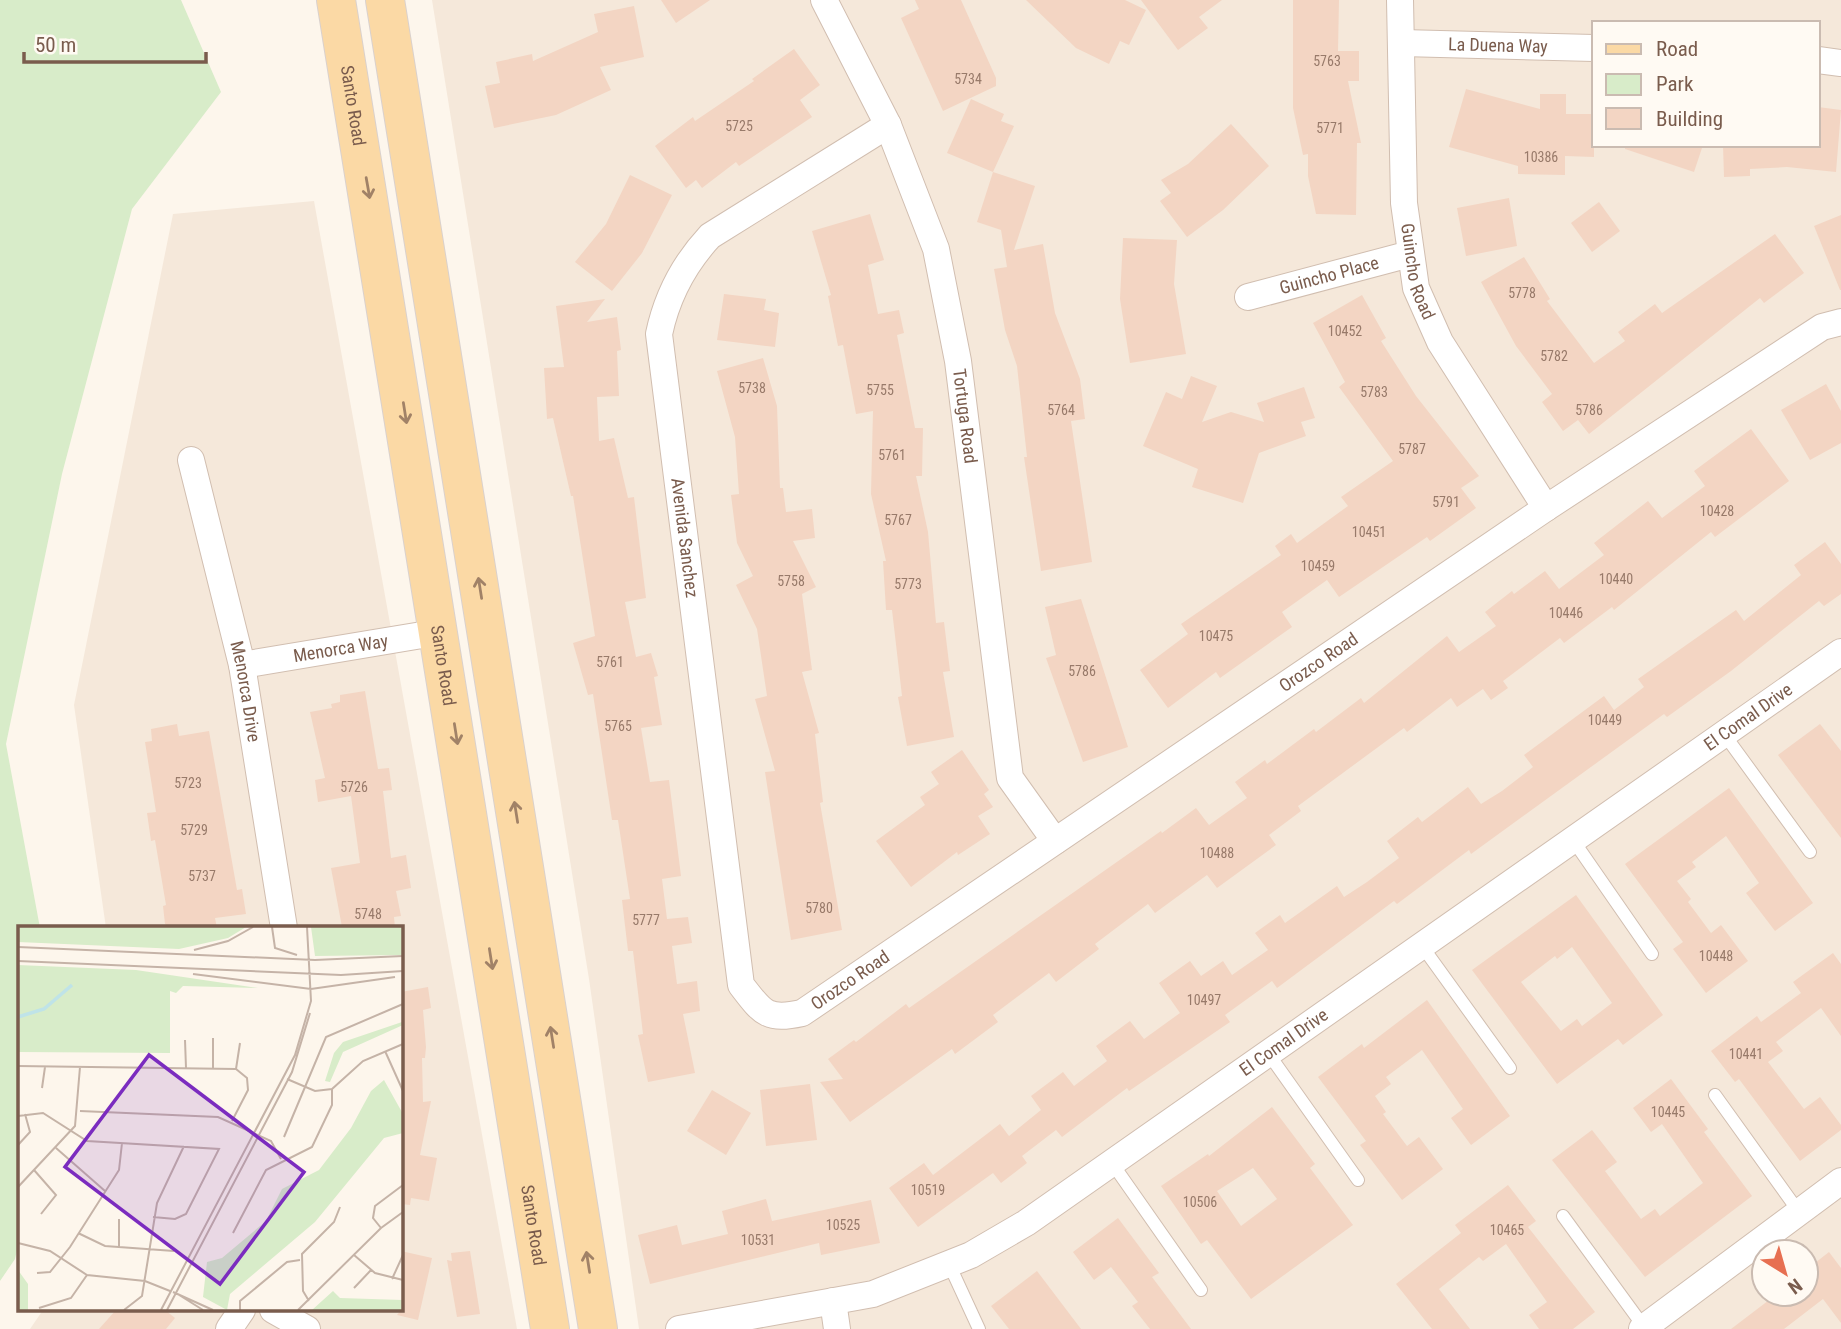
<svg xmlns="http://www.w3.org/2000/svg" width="1841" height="1329" viewBox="0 0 1841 1329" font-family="'Roboto Condensed',sans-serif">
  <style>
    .residential { fill: #f5e8da; fill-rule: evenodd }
    .green { fill: #d8ecc9 }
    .building { fill: #f3d5c3; fill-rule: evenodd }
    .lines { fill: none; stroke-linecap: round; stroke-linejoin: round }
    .service-casing { stroke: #d1beb0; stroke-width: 14 }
    .minor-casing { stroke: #d1beb0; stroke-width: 28 }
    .primary-casing { stroke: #dad1cd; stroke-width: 40 }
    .service { stroke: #fff; stroke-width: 12 }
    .minor { stroke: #fff; stroke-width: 26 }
    .primary { stroke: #fbd9a5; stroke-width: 38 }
    .oneway { stroke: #a18267 }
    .labels { text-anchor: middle; stroke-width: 5; stroke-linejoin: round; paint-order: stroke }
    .number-label { font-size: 14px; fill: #987a6a }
    .street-label { font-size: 18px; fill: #7a5c4d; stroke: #fffaf3 }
    .inset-river { fill: none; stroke: #bfe3e8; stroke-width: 3.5 }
    .inset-road { fill: none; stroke: #c5b3a7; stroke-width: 2 }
    .view { fill: #7b2cbf; fill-opacity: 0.15; stroke: #7b2cbf; stroke-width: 3.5 }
    .inset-edge { fill: none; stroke: #7a5c4d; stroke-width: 3.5 }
  </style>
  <rect width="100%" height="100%" fill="#fdf6ec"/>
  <g class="residential">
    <path d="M432,0h1409v1329h-1202l-50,-350zM1594,23h224v122h-224zM1764,1252h42v42h-42z"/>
    <path d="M314,201l203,1128h-487l13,-19h358v-382h-295l-32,-223 99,-491z"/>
  </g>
  <path class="green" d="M0,0h181l40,92 -89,117 -70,265 -56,270 34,184h-21v314l-4,17 -15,22z"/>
  <g class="building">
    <path d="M661,0h49l-34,23z"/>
    <path d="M915,0h46l35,78v8l-53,25 -42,-93 18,-9z"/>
    <path d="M1026,0h99l21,10 -17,35 -9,-4 -11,23 -33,-16z"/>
    <path d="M1141,0h81l-23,17 9,11 -30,22z"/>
    <path d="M1293,0h46l-1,51h21v30h-11l13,62h-4l-1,72 -40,-1 -8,-38v-22l-5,1 -10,-47z"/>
    <path d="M634,6l10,51 -44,10 11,23 -55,25 -62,13 -9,-42 15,-3 -4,-21 36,-8 1,7 65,-29 -4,-18z"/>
    <path d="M794,49l26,36 -20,15 12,17 -73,49 -3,-4 -34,26 -6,-8 -10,8 -31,-42 38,-29 2,4 59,-40 -2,-2z"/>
    <path d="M1466,89l74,20v-15h26v20h28v43l-29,-1v19l-47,-1v-8l-69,-19z"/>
    <path d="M971,99l33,15 -3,7 13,5 -21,46 -46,-19z"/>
    <path d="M1818,107l23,3 -5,62 -49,-5 -37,2v7l-26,1 -1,-32h95z"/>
    <path d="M1231,124l38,42 -46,44 -36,27 -27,-36 11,-8 -10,-13 27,-16z"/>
    <path d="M1625,145h78l-9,27 -69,-23z"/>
    <path d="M993,172l42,14 -21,64 29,-6 12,69 25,66 5,40 -14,2 21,141 -51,9 -17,-114h3l-10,-91 -12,-36 -11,-61 13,-2 -6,-37 -24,-8z"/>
    <path d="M630,175l42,20 -30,58 -30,38 -37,-29 31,-38z"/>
    <path d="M1509,198l8,48 -51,10 -9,-48z"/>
    <path d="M1599,202l21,29 -28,21 -21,-29z"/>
    <path d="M870,214l14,46 -16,5 10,49 21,-4 5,23 -7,2 18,93h8l-1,48h-6l12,56 8,91 8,-1 6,49 -7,1 11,65 -47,9 -9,-49 4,-1 -10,-86h-6l-3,-49h3l-15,-67 2,-83 -17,3 -13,-69 -5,1 -10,-50 3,-1 -19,-64z"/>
    <path d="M1841,215v75h-1l-26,-64z"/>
    <path d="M1775,234l29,39 -40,30 -4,-5 -171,136 -11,-14 -15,11 -21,-29 10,-8 -36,-48 -35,-64 43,-25 26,42 -3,2 47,62 31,-22 -7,-9 37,-28 7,9z"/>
    <path d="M1123,238l54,2 -3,44 12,70 -56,9 -10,-64z"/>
    <path d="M724,294l42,5 -2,11 15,3 -4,34 -58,-7z"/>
    <path d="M1362,295l24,43 -5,3 35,55 63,80 -18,12 15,20 -46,33 -3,-4 -88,60 -12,-17 -45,32 10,15 -72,51 -4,-6 -48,36 -28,-38 48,-36 -7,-10 100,-69 -6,-9 16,-12 6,9 51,-37 -7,-9 52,-36 -54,-74 6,-5 -32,-59z"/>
    <path d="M605,299l-18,23 30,-5 4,33 -4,1 2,45 -22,1 2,44 15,-3 14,60 6,-1 12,101 -21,4 11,55 15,-4 7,23 -4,1 8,48 -21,3 9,54 19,-2 12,96 -19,3 5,40 21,-2 4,26 -20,3 5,38 20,-3 3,30 -17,3 12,59 -47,9 -10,-47 5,-1 -10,-83h-5l-6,-51 8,-1 -12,-79h-6l-19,-126 -5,1 -15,-52 22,-7 -22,-140h-2l-18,-78 -6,1 -3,-51 20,-1 -8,-61z"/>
    <path d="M763,358l14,48 3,82h3l3,24 26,-3 3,29 -22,3 23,46 -14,7 10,76 -10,2 17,61 -4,1 8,68 -3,1 22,127 -51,10 -26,-168 10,-1 -20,-72 12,-3 -10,-67 -21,-44 17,-9 -16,-33 -6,-48 8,-1 -4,-57 -18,-66z"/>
    <path d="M1191,376l26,10 -15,36 29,-10 33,10 -7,-19 47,-16 11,31 -14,4 5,14 -47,17 -16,50 -51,-16 6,-18 -55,-23 23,-54 16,7z"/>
    <path d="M1826,384l15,27v32l-31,17 -29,-50z"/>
    <path d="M1751,429l38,52 -74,56 -4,-5 -97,78 -2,-3 -48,36 -4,-5 -57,43 5,7 -17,12 -8,-11 -26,18 -6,-9 -44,34 -3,-4 -106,78 3,5 -32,24 7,10 -59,43 -10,-13 -52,38 -7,-9 -53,40 4,5 -43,33 -7,-9 -56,42 5,7 -43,32 -3,-5 -102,73 -30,-40 23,-3 -15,-20 26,-19 2,2 50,-38 3,4 252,-177 1,2 34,-25 13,17 38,-27 -12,-16 30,-22 2,4 47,-35 2,3 45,-34 3,5 83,-67 12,16 37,-26 -11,-14 27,-21 2,3 31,-23 14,18 45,-34 -10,-12 54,-42 14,17 43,-32 -11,-15z"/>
    <path d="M1825,542l16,22v30l-17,12 -5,-5 -88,70 -64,46 -3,-3 -193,140 -2,-4 -72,54 -3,-3 -117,87 -5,-7 -47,34 5,7 -101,69 -2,-3 -65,49 -6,-7 -34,26 5,7 -26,20 -8,-10 -75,54 -29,-39 35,-25 9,12 67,-51 9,12 32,-26 -10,-14 32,-24 11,14 33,-25 -11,-15 34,-25 14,18 36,-26 -21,-30 31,-22 11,15 22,-15 9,14 36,-25 -13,-17 25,-18 5,8 52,-37 7,11 23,-15 32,-24 -12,-17 31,-24 4,5 46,-35 13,17 21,-13 31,-24 -9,-12 80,-59 10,14 30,-23 -6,-8 98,-69 8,11 57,-46 -7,-10z"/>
    <path d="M1081,599l47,148 -45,15 -37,-104 10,-3 -11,-48z"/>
    <path d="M365,691l13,78 11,-1 3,22 -9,1 8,67 15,-3 5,33 -15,3 5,25 -7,1 1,11 -53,-1 -11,-59 29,-5 -9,-67 -33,6 -3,-22 10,-2 -15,-66 22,-4 -1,-4 9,-2v-7z"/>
    <path d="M177,724l2,12 30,-5 28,159 5,-1 4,25 -31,4 2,10h-45l-7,-4 -2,-18 3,-1 -11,-65 -4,1 -4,-28 9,-1 -11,-70 7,-1 -1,-12z"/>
    <path d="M1820,724l21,27v87l-63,-83z"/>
    <path d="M962,750l27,40 -5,4 9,13 -15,9 12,18 -32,21 -1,-3 -46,35 -35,-46 49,-36 -5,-8 19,-13 -8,-12z"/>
    <path d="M1729,788l84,115 -38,28 -29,-38 13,-10 -33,-47 -34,26 4,5 -19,14 14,18 -3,3 23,31 10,-8 27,36 -42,32 -33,-44 10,-7 -58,-78z"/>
    <path d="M1576,895l87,120 -40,30 -5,-6 -61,45 -85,-114zM1572,947l40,56 -30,23 -5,-7 -16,12 -40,-49 34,-26 2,3z"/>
    <path d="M1833,953l8,11v72l-20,-28 -45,34 7,9 -15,11 36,47 16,-12 21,28v5l-41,31 -61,-82 -4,3 -24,-31 46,-35 4,6 40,-29 -8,-11z"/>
    <path d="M428,987l3,21 -8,2 3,37 -1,11h-3l1,44 8,-1 -11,54 17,3 -8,43 -18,-3 -1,7 -9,-1v-212z"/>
    <path d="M1427,1000l83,116 -39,29 -20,-27 12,-9 -41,-59 -36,27 5,7 -16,12 11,16 -3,2 24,32 12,-9 24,32 -41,31 -42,-55 6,-4 -48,-64 44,-33 2,4z"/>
    <path d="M1671,1079l37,50 -4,3 48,64 -107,81 -93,-117 40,-30 25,32 -12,9 36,48 14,-10 5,7 43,-33 -41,-59 -11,8 -18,-24z"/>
    <path d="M810,1084l7,56 -51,6 -6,-56z"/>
    <path d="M712,1090l39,23 -25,42 -39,-24z"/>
    <path d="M1272,1107l43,57 -5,4 43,57 -102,74 -44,-59 -6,4 -40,-58 47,-32 1,2zM1253,1168l24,31 -36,27 -24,-35z"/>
    <path d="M1508,1185l28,36 -8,6 67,85 -22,17h-34l-10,-14 18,-13 -41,-58 -23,17 -4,-4 -40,32 31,40h-38l-36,-45 65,-51 -6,-8z"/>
    <path d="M766,1199l6,22 99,-21 9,43 -59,12 -2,-12 -169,41 -12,-49 39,-10 5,20 46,-11 -6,-23z"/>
    <path d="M1118,1218l41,55 -7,4 39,52h-41l-18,-23 6,-4 -27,-35 -17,13 -21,-28z"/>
    <path d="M401,1251l31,7 -14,62 -21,-5 4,-5z"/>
    <path d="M470,1251l10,63 -23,3 -10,-57 5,1 -1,-8z"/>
    <path d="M1829,1252l12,16v55l-18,-24 -39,30h-53l46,-35h29v-24z"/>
    <path d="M1037,1271l44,58h-72l-18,-23z"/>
    <path d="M116,1310h49l10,8 -9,11h-67z"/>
  </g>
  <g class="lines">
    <defs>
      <g id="service">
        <path d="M1724,734l86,118"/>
        <path d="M1573,840l79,114"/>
        <path d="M1422,946l88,122"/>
        <path d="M1268,1053l90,127"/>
        <path d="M1715,1095l84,117"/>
        <path d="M1112,1163l89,127"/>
        <path d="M1563,1216l81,111"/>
        <path d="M949,1264l30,65"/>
      </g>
      <g id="minor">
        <path id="s1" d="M824,0l64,125 48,124 22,112 52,417 45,63"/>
        <path id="s2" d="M1400,0l4,203 12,85 24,54 106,166"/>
        <path id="s3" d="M1402,43l192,5"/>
        <path d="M1818,60l23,3"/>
        <path id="s4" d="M888,125l-178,111c-26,28 -43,60 -51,98l82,651c21,27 25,36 61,28l744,-505 276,-181 19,-5"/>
        <path id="s5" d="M1248,297l162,-43"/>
        <path id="s6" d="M191,460l51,205 42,263"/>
        <path id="s7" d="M242,665l198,-33"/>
        <path d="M833,1301l4,28"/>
        <path d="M273,1310l34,19"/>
        <path d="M229,1329l13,-19"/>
        <path id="s8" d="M679,1329l194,-35 98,-39 55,-32 815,-571"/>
        <path d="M1642,1329l199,-148"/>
      </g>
      <g id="primary">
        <path id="s9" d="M336,0l214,1329"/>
        <path d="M385,0l213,1329"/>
      </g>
    </defs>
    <use href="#service" class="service-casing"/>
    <use href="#minor" class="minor-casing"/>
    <use href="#primary" class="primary-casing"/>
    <use href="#service" class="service"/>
    <use href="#minor" class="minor"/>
    <use href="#primary" class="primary"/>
  </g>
  <defs><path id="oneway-shaft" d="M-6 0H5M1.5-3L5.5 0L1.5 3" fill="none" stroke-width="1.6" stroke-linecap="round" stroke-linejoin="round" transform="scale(1.75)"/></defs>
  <g class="oneway">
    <use href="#oneway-shaft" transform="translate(368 188) rotate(80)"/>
    <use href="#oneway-shaft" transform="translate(405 413) rotate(81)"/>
    <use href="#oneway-shaft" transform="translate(480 588) rotate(-99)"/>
    <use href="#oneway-shaft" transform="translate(456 734) rotate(81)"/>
    <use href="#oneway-shaft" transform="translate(516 812) rotate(-99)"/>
    <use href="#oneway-shaft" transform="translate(491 959) rotate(81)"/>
    <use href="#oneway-shaft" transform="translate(552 1037) rotate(-99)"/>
    <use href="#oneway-shaft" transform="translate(588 1262) rotate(-99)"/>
  </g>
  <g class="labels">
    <g class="number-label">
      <text x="1327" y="66">5763</text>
      <text x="968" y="84">5734</text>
      <text x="739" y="131">5725</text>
      <text x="1330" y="133">5771</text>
      <text x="1541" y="162">10386</text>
      <text x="1522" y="298">5778</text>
      <text x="1345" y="336">10452</text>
      <text x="1554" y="361">5782</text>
      <text x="752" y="393">5738</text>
      <text x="880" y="395">5755</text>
      <text x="1374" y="397">5783</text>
      <text x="1061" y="415">5764</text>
      <text x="1589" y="415">5786</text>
      <text x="1412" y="454">5787</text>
      <text x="892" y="460">5761</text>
      <text x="1446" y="507">5791</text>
      <text x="1717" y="516">10428</text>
      <text x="898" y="525">5767</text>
      <text x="1369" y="537">10451</text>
      <text x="1318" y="571">10459</text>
      <text x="1616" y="584">10440</text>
      <text x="791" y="586">5758</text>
      <text x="908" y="589">5773</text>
      <text x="1566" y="618">10446</text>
      <text x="1216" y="641">10475</text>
      <text x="610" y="667">5761</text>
      <text x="1082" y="676">5786</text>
      <text x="1605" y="725">10449</text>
      <text x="618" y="731">5765</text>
      <text x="188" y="788">5723</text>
      <text x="354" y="792">5726</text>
      <text x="194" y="835">5729</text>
      <text x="1217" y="858">10488</text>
      <text x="202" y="881">5737</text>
      <text x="819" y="913">5780</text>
      <text x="368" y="919">5748</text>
      <text x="646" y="925">5777</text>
      <text x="1716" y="961">10448</text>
      <text x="1204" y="1005">10497</text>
      <text x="1746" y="1059">10441</text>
      <text x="1668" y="1117">10445</text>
      <text x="928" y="1195">10519</text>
      <text x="1200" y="1207">10506</text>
      <text x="843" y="1230">10525</text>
      <text x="1507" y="1235">10465</text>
      <text x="758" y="1245">10531</text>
    </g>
    <g class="street-label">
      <text dy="6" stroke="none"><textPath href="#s3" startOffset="96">La Duena Way</textPath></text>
      <text dy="6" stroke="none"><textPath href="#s9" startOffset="107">Santo Road</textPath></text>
      <text dy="6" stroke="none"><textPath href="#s2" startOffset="273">Guincho Road</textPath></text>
      <text dy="6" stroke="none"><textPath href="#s5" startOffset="84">Guincho Place</textPath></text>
      <text dy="6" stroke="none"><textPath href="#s1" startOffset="443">Tortuga Road</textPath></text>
      <text dy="6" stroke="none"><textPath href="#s4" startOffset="527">Avenida Sanchez</textPath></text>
      <text dy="6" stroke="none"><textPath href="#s7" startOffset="100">Menorca Way</textPath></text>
      <text dy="6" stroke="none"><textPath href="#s4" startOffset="1676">Orozco Road</textPath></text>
      <text dy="6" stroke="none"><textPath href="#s9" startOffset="674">Santo Road</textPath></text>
      <text dy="6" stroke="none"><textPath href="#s6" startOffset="238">Menorca Drive</textPath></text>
      <text dy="6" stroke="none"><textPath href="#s8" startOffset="1248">El Comal Drive</textPath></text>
      <text dy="6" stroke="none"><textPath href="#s4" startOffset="1110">Orozco Road</textPath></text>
      <text dy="6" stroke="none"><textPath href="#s8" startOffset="681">El Comal Drive</textPath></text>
      <text dy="6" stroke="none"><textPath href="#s9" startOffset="1241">Santo Road</textPath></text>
    </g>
  </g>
  <g transform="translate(18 926)">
    <rect width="385" height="385" fill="#fdf6ec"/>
    <path d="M0,1h228l-18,11 -49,11 -161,-7zM293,1h92v28l-88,1zM0,39l118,5 122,18 -75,-2 -7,7 -6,-2v62l-152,-1zM384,96l1,3 -60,27 -13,30 -5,-1 9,-28 9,-11zM366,154l19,34v19l-19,5 -69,84 -85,72 -3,16 -24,-13 4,-35 15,-4 44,-37 16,-32 37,-19 32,-42 20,-37zM0,344l10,14v26h-10zM315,365l7,7 63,2v10h-91z" fill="#d8ecc9"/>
    <path class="inset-river" d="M0,91l26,-8 28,-24"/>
    <path class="inset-road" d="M254,1l3,21 22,7M0,21l297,13 88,-4M176,24l34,-9 25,-14M0,35l323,14 62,-4M175,48l118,15 84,-12M195,112v30M167,114l1,28M367,125l18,40M0,140l218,3 11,9 1,12 -16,31M218,143l4,-26M269,153l28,12 17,-2 31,-28 40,-17M24,162l3,-21M62,185l138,6 53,24 10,18M0,190l25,-3 44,28 132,8 -33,65 -11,5 -22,-2M266,211l42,-100 77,-33M0,219l12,-13 -5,-18M38,222l49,43M16,244l22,25 -15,19M0,261l57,-61 5,-59M363,302l-8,-10 2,-12 28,-21M60,307l27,13 69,5M215,307l33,-63 46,-23 20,-42v-16M0,317l32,8 37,24 58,6 25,10M101,321v-28M336,329l21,18 28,7M19,347l13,-1 20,-25 49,-77 3,-27M374,353l11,-24M336,362l17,-18M155,366l40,18M158,367l27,17M291,375l-6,-10 -1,-37 32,-32 6,-15M21,382l32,-10 16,-23M106,384l18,-14 15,-93 27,-57M143,384l134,-255 16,-54 -4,-74M149,384l125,-238 18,-59M222,384v-9l47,-39 13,-2M280,384l83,-82 22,-16"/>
    <path class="view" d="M131,129l155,117 -84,112 -155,-117z"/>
    <rect width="385" height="385" class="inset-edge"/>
  </g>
  <rect x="1592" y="21" width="228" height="126" fill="#fffaf3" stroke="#cabbb1" stroke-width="2"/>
  <rect x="1606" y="44" width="35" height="10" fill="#fbd9a5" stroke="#cabbb1" stroke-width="2"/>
  <text x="1656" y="56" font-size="21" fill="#7a5c4d">Road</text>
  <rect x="1606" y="74" width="35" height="21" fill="#d8ecc9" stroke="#cabbb1" stroke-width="2"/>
  <text x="1656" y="91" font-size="21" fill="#7a5c4d">Park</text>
  <rect x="1606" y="108" width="35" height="21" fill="#f3d5c3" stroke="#cabbb1" stroke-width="2"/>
  <text x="1656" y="126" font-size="21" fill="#7a5c4d">Building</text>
  <g transform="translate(1785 1273) rotate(143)"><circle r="33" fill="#fffaf3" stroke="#cabbb1" stroke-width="2"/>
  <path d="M0-5L12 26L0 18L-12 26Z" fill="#e76f51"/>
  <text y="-10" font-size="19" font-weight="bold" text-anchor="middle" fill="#7a5c4d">N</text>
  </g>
  <path d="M24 52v10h182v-10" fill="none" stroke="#7a5c4d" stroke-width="3.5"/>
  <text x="35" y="52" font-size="21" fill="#7a5c4d" stroke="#fffaf3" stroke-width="5" paint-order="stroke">50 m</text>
</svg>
